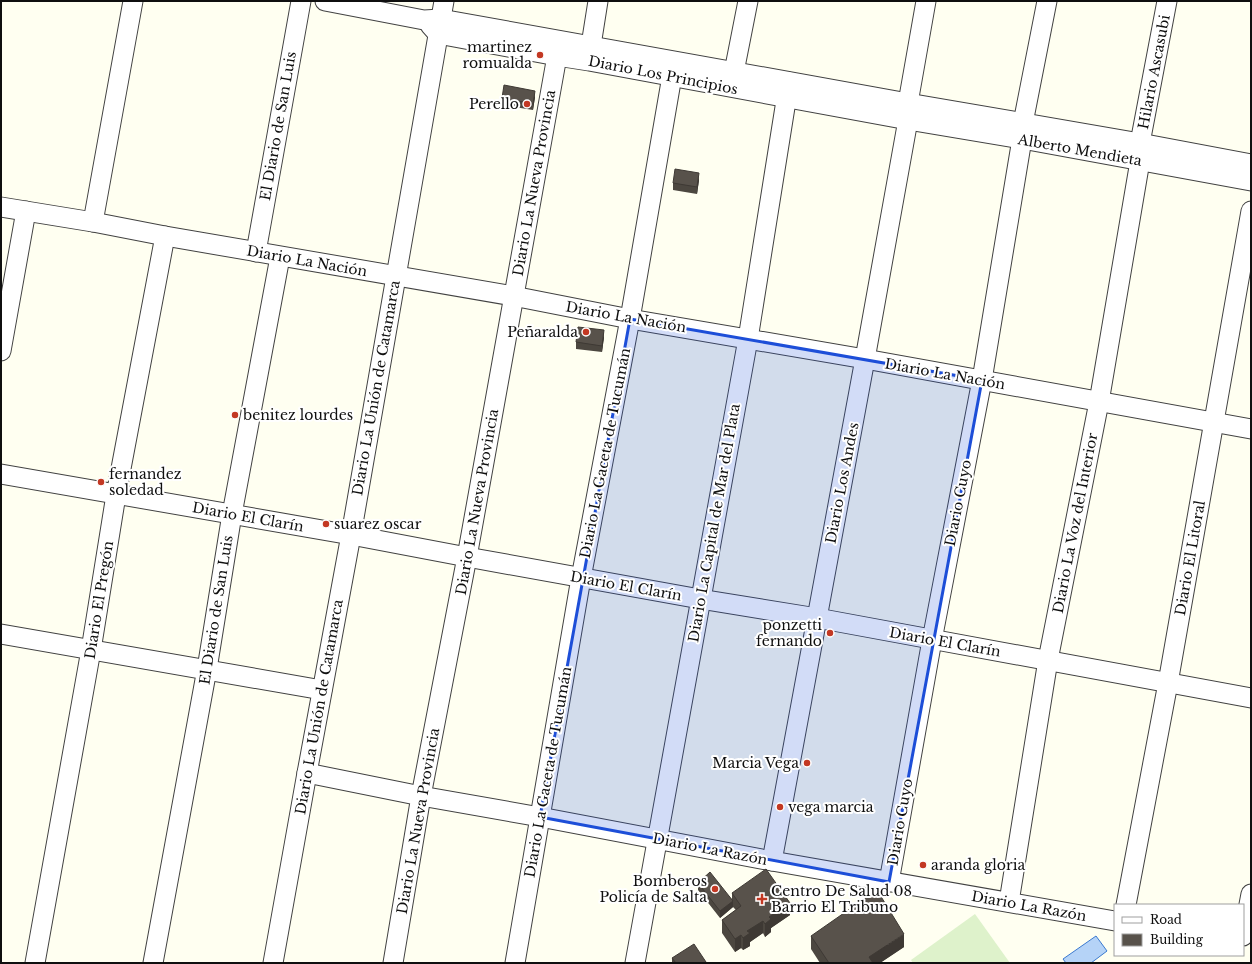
<svg xmlns="http://www.w3.org/2000/svg" width="1252" height="964" viewBox="0 0 1252 964" font-family="'Libre Baskerville',serif">
  <style>
    .pitch { fill: #def2cb }
    .water { fill: #b5d3f7; stroke: #3a79d0 }
    .lines { fill: none; stroke-linecap: round; stroke-linejoin: round }
    .minor-casing { stroke: #424242; stroke-width: 21 }
    .minor { stroke: #fff; stroke-width: 19 }
    .wall { fill: #4c4740 }
    .shaded-wall { fill: #3e3934 }
    .building { fill: #58524b; stroke: #3e3934 }
    .marked { fill: #1d4ed8; fill-opacity: 0.2; stroke: #1d4ed8; stroke-width: 3; stroke-linejoin: round }
    .poi-dot { fill: #c33823; stroke: #fff; stroke-width: 1.5 }
    .labels { text-anchor: middle; stroke-width: 4; stroke-linejoin: round; paint-order: stroke }
    .poi-label { font-size: 14px; fill: #0f0f0f; stroke: #fff; text-anchor: end }
    .street-label { font-size: 14px; fill: #0f0f0f; stroke: #fff }
  </style>
  <rect width="100%" height="100%" fill="#fffff1"/>
  <path class="pitch" d="M975,914l35,49h-97l-2,-3z"/>
  <path class="water" d="M1096,936l11,15 -16,12h-25l-3,-4z"/>
  <g class="lines">
    <defs>
      <g id="minor">
        <path d="M325,1l99,19 17,-1 467,84 232,40 111,21"/>
        <path d="M430,25l8,9 119,22 32,5 319,59 114,19 229,42"/>
        <path d="M589,58l9,-57"/>
        <path d="M734,72l14,-71"/>
        <path d="M1,207l92,15 72,14 348,60 117,23 235,40 386,70"/>
        <path d="M93,222l40,-221"/>
        <path d="M256,252l45,-251"/>
        <path d="M1,351l25,-140"/>
        <path d="M1,474l350,61 116,22 233,42 117,19 434,80"/>
        <path d="M1,634l321,56"/>
        <path d="M307,773l114,23 119,21 232,44 343,60"/>
        <path d="M772,861l93,-502 43,-239v-17l18,-102"/>
        <path d="M889,882l43,-242 50,-260 40,-241 1,-16 24,-122"/>
        <path d="M1009,902l39,-242 51,-258 41,-241v-18l27,-142"/>
        <path d="M1126,905l42,-222 83,-472"/>
        <path d="M1243,936l8,-42"/>
        <path d="M35,963l56,-313 25,-155 49,-259"/>
        <path d="M153,963l54,-294 25,-155 48,-257"/>
        <path d="M273,963l34,-190 44,-238 93,-534"/>
        <path d="M393,963l28,-167 46,-239 90,-501 2,-15"/>
        <path d="M515,963l66,-385 49,-259 42,-243 3,-14"/>
        <path d="M635,963l113,-624 41,-257"/>
      </g>
    </defs>
    <use href="#minor" class="minor-casing"/>
    <use href="#minor" class="minor"/>
  </g>
  <g class="wall">
    <path d="M535,97l-2,13 -31,-5v-7z"/>
    <path d="M699,180l-2,14 -24,-4v-7z"/>
    <path d="M604,337l-2,15 -26,-3v-7z"/>
    <path d="M698,883l34,16v-6l58,22 -19,13v4l-6,5 -2,-4 -13,9v4l-7,4 -2,-2 -6,4 -13,-19v-13l14,-10 -3,-3 -13,11 -22,-28z"/>
    <path d="M811,936l93,11 -24,16h-60l-9,-14z"/>
    <path d="M672,958l34,5h-34z"/>
  </g>
  <g class="shaded-wall">
    <path d="M535,91v6l-2,13v-6z"/>
    <path d="M699,173v7l-2,14v-7z"/>
    <path d="M604,330v7l-2,15v-6z"/>
    <path d="M733,901v6l-13,11v-7z"/>
    <path d="M790,903v12l-19,13v4l-6,5v-13l4,-7z"/>
    <path d="M763,921v12l-13,9v4l-7,4v-12l4,-7z"/>
    <path d="M904,934v13l-24,16h-11v-6z"/>
    <path d="M741,935v13l-6,4v-13z"/>
  </g>
  <g class="building">
    <path d="M504,85l31,6 -2,13 -31,-6z"/>
    <path d="M675,169l24,4 -2,14 -24,-4z"/>
    <path d="M578,327l26,3 -2,16 -26,-4z"/>
    <path d="M766,869l24,34 -21,14 2,2 -6,5 -2,-3 -16,10 3,2 -7,5 -2,-3 -6,4 -13,-19 19,-14 -9,-13z"/>
    <path d="M710,872l23,29 -13,10 -22,-28z"/>
    <path d="M877,890l27,44 -35,23 4,6h-44l-18,-27z"/>
    <path d="M694,944l12,18 -2,1h-28l-4,-5z"/>
  </g>
  <path class="marked" d="M630,319l352,61 -93,502 -349,-65z"/>
  <g class="poi-dot">
    <circle cx="540" cy="55" r="4"/>
    <circle cx="527" cy="104" r="4"/>
    <circle cx="586" cy="332" r="4"/>
    <circle cx="235" cy="415" r="4"/>
    <circle cx="101" cy="482" r="4"/>
    <circle cx="326" cy="524" r="4"/>
    <circle cx="830" cy="633" r="4"/>
    <circle cx="807" cy="763" r="4"/>
    <circle cx="780" cy="807" r="4"/>
    <circle cx="923" cy="865" r="4"/>
    <circle cx="715" cy="889" r="4"/>
    <path d="M760 893h4v4h4v4h-4v4h-4v-4h-4v-4h4z"/>
  </g>
  <g class="labels">
    <g class="poi-label">
      <text x="532" y="52">martinez<tspan x="532" dy="16">romualda</tspan></text>
      <text x="519" y="109">Perello</text>
      <text x="578" y="337">Peñaralda</text>
      <text x="243" y="420" text-anchor="start">benitez lourdes</text>
      <text x="109" y="479" text-anchor="start">fernandez<tspan x="109" dy="16">soledad</tspan></text>
      <text x="334" y="529" text-anchor="start">suarez oscar</text>
      <text x="822" y="630">ponzetti<tspan x="822" dy="16">fernando</tspan></text>
      <text x="799" y="768">Marcia Vega</text>
      <text x="788" y="812" text-anchor="start">vega marcia</text>
      <text x="931" y="870" text-anchor="start">aranda gloria</text>
      <text x="707" y="886">Bomberos<tspan x="707" dy="16">Policía de Salta</tspan></text>
      <text x="771" y="896" text-anchor="start">Centro De Salud 08<tspan x="771" dy="16">Barrio El Tribuno</tspan></text>
    </g>
    <g class="street-label">
      <text transform="translate(1154 72) rotate(-79)" y="5">Hilario Ascasubi</text>
      <text transform="translate(663 75) rotate(11)" y="5">Diario Los Principios</text>
      <text transform="translate(278 126) rotate(-80)" y="5">El Diario de San Luis</text>
      <text transform="translate(1080 150) rotate(10)" y="5">Alberto Mendieta</text>
      <text transform="translate(534 183) rotate(-80)" y="5">Diario La Nueva Provincia</text>
      <text transform="translate(307 261) rotate(10)" y="5">Diario La Nación</text>
      <text transform="translate(626 317) rotate(10)" y="5">Diario La Nación</text>
      <text transform="translate(945 374) rotate(10)" y="5">Diario La Nación</text>
      <text transform="translate(376 388) rotate(-80)" y="5">Diario La Unión de Catamarca</text>
      <text transform="translate(605 453) rotate(-79)" y="5">Diario La Gaceta de Tucumán</text>
      <text transform="translate(842 483) rotate(-79)" y="5">Diario Los Andes</text>
      <text transform="translate(477 502) rotate(-80)" y="5">Diario La Nueva Provincia</text>
      <text transform="translate(958 503) rotate(-79)" y="5">Diario Cuyo</text>
      <text transform="translate(248 517) rotate(10)" y="5">Diario El Clarín</text>
      <text transform="translate(714 523) rotate(-80)" y="5">Diario La Capital de Mar del Plata</text>
      <text transform="translate(1075 523) rotate(-79)" y="5">Diario La Voz del Interior</text>
      <text transform="translate(1190 558) rotate(-80)" y="5">Diario El Litoral</text>
      <text transform="translate(626 586) rotate(10)" y="5">Diario El Clarín</text>
      <text transform="translate(99 600) rotate(-81)" y="5">Diario El Pregón</text>
      <text transform="translate(216 610) rotate(-81)" y="5">El Diario de San Luis</text>
      <text transform="translate(945 642) rotate(10)" y="5">Diario El Clarín</text>
      <text transform="translate(319 707) rotate(-80)" y="5">Diario La Unión de Catamarca</text>
      <text transform="translate(548 772) rotate(-80)" y="5">Diario La Gaceta de Tucumán</text>
      <text transform="translate(418 821) rotate(-80)" y="5">Diario La Nueva Provincia</text>
      <text transform="translate(900 822) rotate(-80)" y="5">Diario Cuyo</text>
      <text transform="translate(710 849) rotate(11)" y="5">Diario La Razón</text>
      <text transform="translate(1029 906) rotate(10)" y="5">Diario La Razón</text>
    </g>
  </g>
  <rect width="1252" height="964" fill="none" stroke="#0f0f0f" stroke-width="4"/>
  <rect x="1114" y="904" width="130" height="52" fill="#ffffff" stroke="#9f9f9f"/>
  <rect x="1122" y="917" width="20" height="6" fill="#ffffff" stroke="#9f9f9f"/>
  <text x="1150" y="924" font-size="12" fill="#0f0f0f">Road</text>
  <rect x="1122" y="934" width="20" height="12" fill="#58524b" stroke="#9f9f9f"/>
  <text x="1150" y="944" font-size="12" fill="#0f0f0f">Building</text>
</svg>
